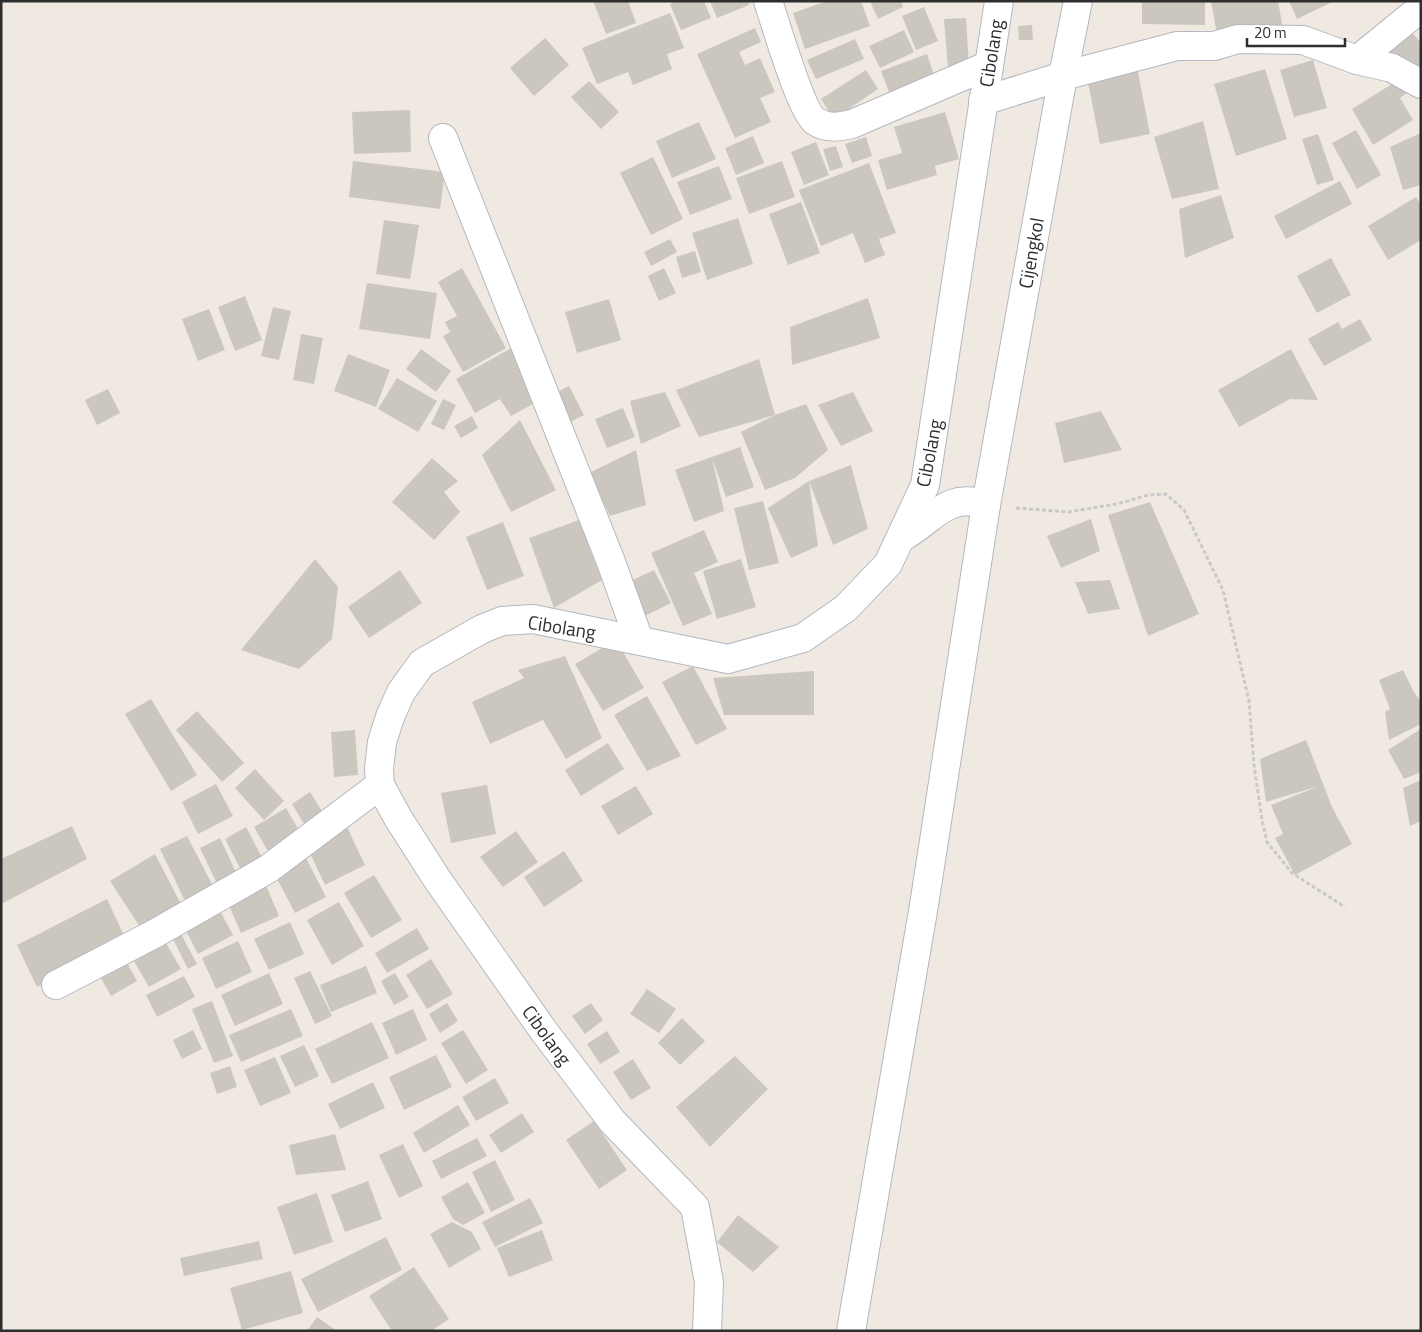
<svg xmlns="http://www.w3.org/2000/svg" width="1422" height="1332" viewBox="0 0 1422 1332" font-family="'Titillium Web',sans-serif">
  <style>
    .building { fill: #cbc7bf }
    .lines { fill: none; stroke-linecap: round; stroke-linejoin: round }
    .minor-casing { stroke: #b4b7c1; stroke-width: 30 }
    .path { stroke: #c9c9c9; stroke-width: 3; stroke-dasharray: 4 2.5; stroke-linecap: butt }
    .minor { stroke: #fff; stroke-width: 28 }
    .labels { text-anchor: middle; stroke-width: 4; stroke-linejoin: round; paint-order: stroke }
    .street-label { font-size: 19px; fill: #2e2e2e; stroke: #fff }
  </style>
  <rect width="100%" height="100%" fill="#efe9e1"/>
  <g class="building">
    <path d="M593,1h35l8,22 -30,11z"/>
    <path d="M677,1h27l7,17 -30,12 -11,-26z"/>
    <path d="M710,1h38l1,4 -32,13z"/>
    <path d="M827,1h34l9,25 -65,23 -12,-36z"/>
    <path d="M870,1h31l2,6 -25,12z"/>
    <path d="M1142,1h63v24l-63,-1z"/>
    <path d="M1211,1h67l5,27 -65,12z"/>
    <path d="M1289,1h45l-37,18z"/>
    <path d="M924,7l14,34 -22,9 -14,-34z"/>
    <path d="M670,13l14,35 -17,6 5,15 -39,16 -5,-13 -31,12 -15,-36z"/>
    <path d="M966,18l3,50 -21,1 -4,-50z"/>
    <path d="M1032,25l1,15h-14l-1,-14z"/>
    <path d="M755,28l6,14 -22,10 6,13 15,-7 15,34 -15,6 11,24 -36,16 -38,-84z"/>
    <path d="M1409,29l12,14v39l-41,-29z"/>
    <path d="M904,30l10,22 -34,16 -11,-22z"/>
    <path d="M545,38l24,27 -35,31 -24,-28z"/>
    <path d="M855,39l9,20 -48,20 -9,-19z"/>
    <path d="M927,54l7,21 -45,17 -8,-21z"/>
    <path d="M1313,60l14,48 -33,9 -14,-47z"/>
    <path d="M1137,67l13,67 -50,10 -13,-67z"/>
    <path d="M1265,69l22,70 -51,17 -22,-72z"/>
    <path d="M866,70l12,19 -44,30 -13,-20z"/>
    <path d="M1400,79l8,13 -8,6 13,22 -40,25 -21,-36z"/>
    <path d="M589,81l30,31 -18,17 -30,-32z"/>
    <path d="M410,110l1,42 -57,2 -2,-42z"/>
    <path d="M945,112l14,47 -24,7 2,9 -50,15 -9,-30 24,-7 -8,-26z"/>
    <path d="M1203,121l16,68 -47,10 -18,-62z"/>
    <path d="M699,122l17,37 -44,19 -16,-37z"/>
    <path d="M1356,130l25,45 -24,14 -25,-46z"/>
    <path d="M1421,133v52l-18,5 -13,-43z"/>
    <path d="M1318,134l16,46 -17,5 -15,-46z"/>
    <path d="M753,136l11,27 -28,12 -11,-27z"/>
    <path d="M866,137l6,19 -20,7 -7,-19z"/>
    <path d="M816,142l13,33 -25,10 -13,-33z"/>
    <path d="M836,146l7,21 -13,4 -7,-22z"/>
    <path d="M653,157l30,62 -32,16 -31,-62z"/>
    <path d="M353,161l92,11 -5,37 -91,-12z"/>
    <path d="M782,161l13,36 -46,17 -13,-36z"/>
    <path d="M869,163l27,70 -17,6 6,16 -20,8 -12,-30 -32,13 -22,-56z"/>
    <path d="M719,166l13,33 -42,16 -13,-33z"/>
    <path d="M1340,181l12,23 -66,35 -12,-23z"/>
    <path d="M1221,195l13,43 -49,20 -6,-49z"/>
    <path d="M1416,197l5,8v35l-33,20 -20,-34z"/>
    <path d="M801,202l19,51 -32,12 -19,-51z"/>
    <path d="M738,218l15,46 -46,16 -15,-47z"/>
    <path d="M384,220l35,5 -9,54 -34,-5z"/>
    <path d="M670,239l7,13 -26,14 -7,-14z"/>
    <path d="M695,251l6,21 -19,6 -6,-21z"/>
    <path d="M1331,258l20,37 -34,18 -20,-37z"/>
    <path d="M462,268l44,80 -43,24 -20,-36 7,-4 -5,-10 12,-6 -19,-34z"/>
    <path d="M664,268l12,25 -17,8 -11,-25z"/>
    <path d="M367,283l70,10 -7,46 -71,-10z"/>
    <path d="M245,296l17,44 -27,11 -17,-44z"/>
    <path d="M868,298l12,40 -88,27 -2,-38z"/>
    <path d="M609,299l12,41 -44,13 -12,-41z"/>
    <path d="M273,307l18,4 -12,49 -18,-4z"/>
    <path d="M209,309l16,41 -27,11 -16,-42z"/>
    <path d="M1360,319l12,21 -48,26 -16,-27 30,-17 4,7z"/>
    <path d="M301,334l22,4 -9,46 -21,-4z"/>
    <path d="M515,346l29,52 -33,18 -11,-17 -25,14 -19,-34z"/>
    <path d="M421,349l30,22 -15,21 -30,-23z"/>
    <path d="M1291,349l27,51 -28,-1 -51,28 -21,-37z"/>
    <path d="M348,354l42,16 -14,37 -42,-16z"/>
    <path d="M759,359l16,56 31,-11 22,46 -33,28 -30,12 -24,-58 34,-17 -76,22 -23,-47z"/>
    <path d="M397,378l40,23 -19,31 -40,-23z"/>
    <path d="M569,386l15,29 -22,11 -15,-29z"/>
    <path d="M108,389l12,24 -23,12 -12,-25z"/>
    <path d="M665,392l16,34 -40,18 -11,-43z"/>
    <path d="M853,392l20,39 -32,15 -23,-41z"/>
    <path d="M443,399l13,6 -12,25 -13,-6z"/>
    <path d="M623,408l12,29 -28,11 -12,-29z"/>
    <path d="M1101,411l21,39 -58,13 -9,-40z"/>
    <path d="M472,416l6,12 -17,10 -7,-12z"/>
    <path d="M520,420l36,70 -45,22 -29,-57z"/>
    <path d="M740,447l14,40 -28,10 -14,-39 12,53 -30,11 -19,-52z"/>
    <path d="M636,450l10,55 -36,11 -21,-43z"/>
    <path d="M432,458l26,23 -14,11 16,20 -26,28 -42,-38z"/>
    <path d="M851,465l17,64 -35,16 -24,-64z"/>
    <path d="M809,481l9,65 -27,12 -23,-50z"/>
    <path d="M763,501l16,62 -30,7 -15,-62z"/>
    <path d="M1150,502l49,112 -51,22 -40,-121z"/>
    <path d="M1091,519l9,32 -39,17 -14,-32z"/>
    <path d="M579,520l23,60 -48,28 -25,-70z"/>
    <path d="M503,522l21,54 -37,14 -21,-53z"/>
    <path d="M704,530l14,32 -24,11 18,41 -29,12 -32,-73z"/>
    <path d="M315,559l23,28 -6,52 -33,30 -58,-19z"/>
    <path d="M741,559l15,48 -39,12 -14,-48z"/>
    <path d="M400,570l22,33 -53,35 -21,-31z"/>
    <path d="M654,570l17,33 -32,16 -17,-34z"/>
    <path d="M1110,580l10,29 -32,5 -13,-32z"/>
    <path d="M616,640l28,48 -41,23 -28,-47z"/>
    <path d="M565,656l37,82 -36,21 -23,-39 -53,24 -18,-42 52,-24 -6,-8z"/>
    <path d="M693,666l34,63 -31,16 -34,-63z"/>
    <path d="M1403,670l11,22 7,10v22l-32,16 -4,-28 5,-3 -11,-29z"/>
    <path d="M814,671v44h-90l-11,-37z"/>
    <path d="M647,696l34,60 -34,15 -33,-56z"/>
    <path d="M151,699l46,76 -26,16 -46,-77z"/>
    <path d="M197,711l47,52 -22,19 -46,-52z"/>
    <path d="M1421,729v43l-17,7 -16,-29z"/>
    <path d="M355,730l3,45 -24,2 -3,-45z"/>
    <path d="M1306,740l26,67 20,37 -57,31 -20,-37 8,-4 -12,-29 48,-19 -53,16 -6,-43z"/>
    <path d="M608,743l16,26 -43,27 -16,-26z"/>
    <path d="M255,769l29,32 -20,19 -29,-32z"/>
    <path d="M1421,780v41l-11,5 -7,-38z"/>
    <path d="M216,784l17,32 -35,18 -16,-32z"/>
    <path d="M487,785l9,49 -45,9 -10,-50z"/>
    <path d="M636,786l17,28 -35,21 -17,-29z"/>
    <path d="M310,792l15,24 -19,11 -14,-23z"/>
    <path d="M286,808l18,31 -32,19 -18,-31z"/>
    <path d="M72,826l15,33 -86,45v-45z"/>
    <path d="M246,827l20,38 -22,11 -19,-37z"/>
    <path d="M347,827l18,38 -40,20 -18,-38z"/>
    <path d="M516,831l22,31 -35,25 -23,-30z"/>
    <path d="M187,836l28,54 -31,9 -24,-50z"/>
    <path d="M220,838l20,43 -20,9 -20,-42z"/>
    <path d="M564,851l19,30 -39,26 -20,-30z"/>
    <path d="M155,854l28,54 -41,22 -32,-49z"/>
    <path d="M306,858l20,39 -31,16 -20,-38z"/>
    <path d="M374,875l28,45 -31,18 -27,-45z"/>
    <path d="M265,883l14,33 -38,17 -14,-32z"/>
    <path d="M107,899l20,43 -90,45 -20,-42z"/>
    <path d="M339,902l25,44 -32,19 -25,-45z"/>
    <path d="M217,905l16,30 -35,19 -16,-31z"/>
    <path d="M290,922l14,32 -35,16 -15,-31z"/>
    <path d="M417,928l12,21 -42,24 -12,-20z"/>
    <path d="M180,932l17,32 -9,5 -16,-32z"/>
    <path d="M163,938l18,31 -32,18 -18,-31z"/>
    <path d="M238,941l14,31 -36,17 -14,-31z"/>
    <path d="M125,959l12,22 -26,15 -13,-23z"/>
    <path d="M431,959l22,35 -26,15 -21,-34z"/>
    <path d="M366,966l11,27 -46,19 -11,-27z"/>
    <path d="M310,971l22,45 -17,8 -21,-46z"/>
    <path d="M269,973l14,31 -48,22 -14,-31z"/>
    <path d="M395,973l14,24 -15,8 -13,-24z"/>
    <path d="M184,976l11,21 -38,20 -11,-22z"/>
    <path d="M647,989l29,20 -17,24 -29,-19z"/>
    <path d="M212,1001l21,55 -19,7 -22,-54z"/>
    <path d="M447,1003l11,18 -18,12 -11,-19z"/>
    <path d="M591,1003l12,17 -18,14 -13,-18z"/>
    <path d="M291,1009l12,27 -62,26 -12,-27z"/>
    <path d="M413,1009l14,31 -31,15 -14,-32z"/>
    <path d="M682,1018l23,23 -25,24 -22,-22z"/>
    <path d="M372,1022l17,36 -57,26 -17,-35z"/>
    <path d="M193,1030l9,19 -20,10 -9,-19z"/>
    <path d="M463,1030l25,40 -22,14 -25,-41z"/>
    <path d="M607,1031l13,21 -20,12 -13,-20z"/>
    <path d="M304,1045l15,31 -24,11 -15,-31z"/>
    <path d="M436,1055l16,32 -48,23 -15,-33z"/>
    <path d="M735,1056l33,33 -58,58 -34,-40z"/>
    <path d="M275,1057l16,36 -31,13 -16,-36z"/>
    <path d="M633,1059l18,29 -20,12 -18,-28z"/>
    <path d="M230,1066l7,21 -20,7 -7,-21z"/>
    <path d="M495,1078l14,25 -33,18 -14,-24z"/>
    <path d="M373,1082l12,26 -45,21 -12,-25z"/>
    <path d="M458,1105l12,20 -46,28 -11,-20z"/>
    <path d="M522,1113l12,19 -33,21 -12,-18z"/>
    <path d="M594,1121l33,49 -28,19 -33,-49z"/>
    <path d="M335,1134l11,36 -50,5 -7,-30z"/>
    <path d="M477,1138l10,18 -46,23 -9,-18z"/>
    <path d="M403,1144l20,42 -24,12 -20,-43z"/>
    <path d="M495,1160l20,40 -24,12 -19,-40z"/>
    <path d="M368,1181l14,38 -37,13 -14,-37z"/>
    <path d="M468,1182l17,31 -22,12 -10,-6 -12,-22z"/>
    <path d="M317,1193l16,49 -39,13 -17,-48z"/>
    <path d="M530,1198l13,25 -48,24 -13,-25z"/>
    <path d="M738,1215l41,32 -26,25 -36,-30z"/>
    <path d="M452,1222l20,10 9,17 -32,19 -19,-34z"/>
    <path d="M542,1230l11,30 -44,17 -12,-29z"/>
    <path d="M386,1237l16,33 -84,42 -17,-33z"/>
    <path d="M259,1241l4,18 -79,17 -4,-18z"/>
    <path d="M414,1267l35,52 -18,12h-39l-23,-35z"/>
    <path d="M291,1271l12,42 -61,17 -12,-42z"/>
    <path d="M317,1317l20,14h-30z"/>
  </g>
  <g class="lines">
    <defs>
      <g id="minor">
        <path d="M768,1c7,21 33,110 47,120 12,8 24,6 37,3l137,-59"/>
        <path d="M1357,60l64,-52"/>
        <path d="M983,101l80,-25 114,-30h37l24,-7 65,1 54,20 35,8 29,16"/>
        <path d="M443,138l168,424 28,78"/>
        <path d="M904,536c30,-17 44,-45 82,-31"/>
        <path d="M56,985l98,-51 114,-65 112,-84"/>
        <path d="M707,1331l2,-49 -14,-75 -83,-86 -69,-91 -106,-151 -39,-61 -18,-33 -1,-16 3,-27 8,-25 11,-25 21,-29 60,-34 20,-8 31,-2 195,40 75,-21 43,-30 42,-44 37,-79 74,-484"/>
        <path d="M851,1331l73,-426 62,-400 77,-429 15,-75"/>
      </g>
    </defs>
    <use href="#minor" class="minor-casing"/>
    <path class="path" d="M1016,508l52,4 49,-8 31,-9 18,-1 18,16 39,80 26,111 5,64 8,55 5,22 25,31 53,34"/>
    <use href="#minor" class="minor"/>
  </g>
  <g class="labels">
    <g class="street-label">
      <text transform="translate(991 53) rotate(-81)" y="7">Cibolang</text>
      <text transform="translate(1031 253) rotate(-80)" y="7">Cijengkol</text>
      <text transform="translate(929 453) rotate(-79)" y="7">Cibolang</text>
      <text transform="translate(562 627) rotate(9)" y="7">Cibolang</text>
      <text transform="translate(547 1035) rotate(54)" y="7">Cibolang</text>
    </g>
  </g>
  <rect width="1422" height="1332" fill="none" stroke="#2e2e2e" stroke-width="5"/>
  <path d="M1247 38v8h98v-8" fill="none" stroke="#2e2e2e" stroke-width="2.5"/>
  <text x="1254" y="38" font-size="15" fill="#2e2e2e" stroke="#ffffff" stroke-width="4" paint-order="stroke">20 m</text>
</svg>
